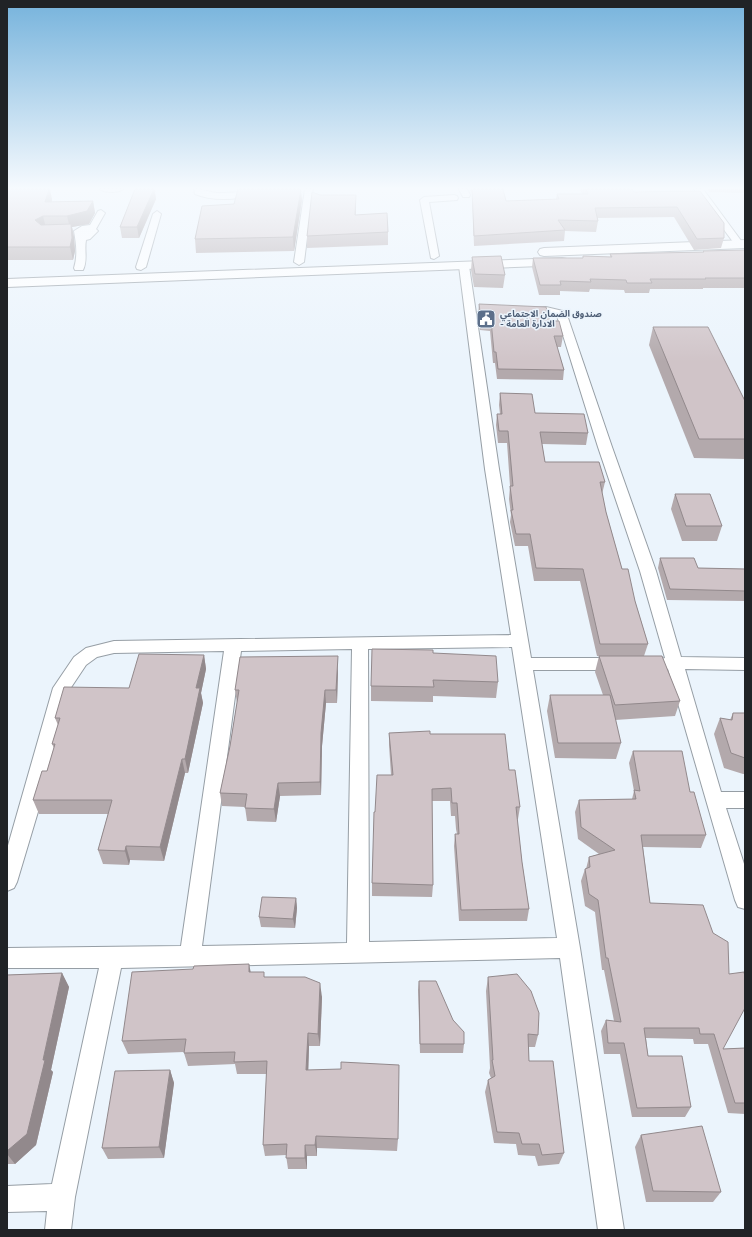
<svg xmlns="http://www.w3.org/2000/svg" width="752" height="1237" viewBox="0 0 752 1237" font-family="'Nunito Sans','Noto Sans Arabic',sans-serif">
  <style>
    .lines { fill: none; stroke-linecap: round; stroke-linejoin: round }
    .minor-casing { stroke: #969ea5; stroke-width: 2 }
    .major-casing { stroke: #969ea5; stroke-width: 2 }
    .minor { fill: #fff; fill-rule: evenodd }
    .major { fill: #fff; fill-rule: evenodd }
    .wall { fill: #b3a9ac }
    .shaded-wall { fill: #92898c }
    .building { fill: #d0c4c8; stroke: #92898c }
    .labels { text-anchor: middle; stroke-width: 3; stroke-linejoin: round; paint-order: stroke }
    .far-service-label { font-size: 9px; font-weight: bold; fill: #4e5e75; stroke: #ebf4fc; text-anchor: start }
  </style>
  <rect width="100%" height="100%" fill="#ebf4fc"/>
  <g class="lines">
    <defs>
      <g id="minor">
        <path d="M100,189h23c-5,4 -18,4 -23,0z"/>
        <path d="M194,189c10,0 18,5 29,4 18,0 35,-4 53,-4l-1,2c-24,6 -56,13 -80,3z"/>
        <path d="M305,189h8l-9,73 -5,3 -5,-3z"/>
        <path d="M459,189h8l3,6 -1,2h-6z"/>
        <path d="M694,189h9l39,53 2,2 -2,2h-6z"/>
        <path d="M454,195l3,1 1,2 -1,2 -28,2 10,54 -5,3 -3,-1 -11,-58 4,-3z"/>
        <path d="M101,210l4,3 -9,16 2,2 -8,8 -4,1c-2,11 2,20 -3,30h-8l-1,-2c4,-13 2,-25 0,-37l8,-5 8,-1 8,-14z"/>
        <path d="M157,211l4,3 -15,53 -5,3 -4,-1 -1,-2 17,-53z"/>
        <path d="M464,263l5,3 30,203 32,189h88l6,2 2,4 -2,4 -6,2h-86l47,278 44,282h-26l-38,-272 -439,10 -46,229 -4,33h-26l2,-19 -40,1v-26l45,-2 47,-216h-92v-20l174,-2 43,-295 -110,2 -17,4 -11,8 -16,24 -27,106 -26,87 -3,6 -7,3v-42l46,-161 21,-31 12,-9 28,-7 397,-6 -26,-166 -26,-203zM512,647l45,291 -188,4 -1,-293zM352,649l-5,294 -145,3 39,-295z"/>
        <path d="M546,307l17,4 4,4 45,132 44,124 25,86 64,1v12l-60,-1 36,123h24v16h-19l19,59v42l-7,-2 -3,-7 -67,-231 -7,-2 -2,-4 2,-4 4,-1 -25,-87 -42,-124 -41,-131c-10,-6 -29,3 -36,-5l5,-3z"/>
      </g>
      <g id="major">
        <path d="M745,240v8l-201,8 -4,-1 -2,-3 2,-3 4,-1z"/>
        <path d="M562,258l5,1 1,3 -1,3 -560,22v-8z"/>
      </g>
    </defs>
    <use href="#minor" class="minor-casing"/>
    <use href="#major" class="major-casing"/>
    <use href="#minor" class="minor"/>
    <use href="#major" class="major"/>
  </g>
  <g class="wall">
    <path d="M7,189l45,10v3l41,-1 2,12 -6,11 -17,3 2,10 1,14 -2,9h-66z"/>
    <path d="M135,189h20l1,10 -17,39h-17l-2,-11z"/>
    <path d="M470,189h33l3,12 50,-2 1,-5h25l-2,-5h52l2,3 66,-1 24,47 -3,10 -27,2 -20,-33 -77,1 1,3 -2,11 -31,-1 -1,10 -90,5 -2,-53z"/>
    <path d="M707,189h38v4l-36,-1z"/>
    <path d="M320,195l36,12 -1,8 33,17v13l-81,3v-12z"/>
    <path d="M302,200l-8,51 -98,2 -1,-14 39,-35z"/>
    <path d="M745,250v38h-42v1h-53l-1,4h-24l-1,-3 -34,-1 -1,3 -29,-1v4h-21l-7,-28 1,-9h50v-2l27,1v-3l93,-2v-1z"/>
    <path d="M472,257l33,18 -2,13 -29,-1 -3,-17z"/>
    <path d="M479,304l71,17 13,15 -2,11h-4l7,23 -1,10 -66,-1 -2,-16h-2l-3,-32 -10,-1 -2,-16z"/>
    <path d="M653,327l92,74v58l-51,-1 -45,-113z"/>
    <path d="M500,393l35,20 53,20 -2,12 -44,-1 3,18 60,20 -3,12 4,18 16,57 13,32 13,43 -4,12 36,45 -5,15 -60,4 6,23 -5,16 -61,-1 -8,-47 3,-16h53l-8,-23 4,-16h-2l-17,-75h-46l-6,-35h-13l-5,-24 1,-7 -2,-16 1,-13 -3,-43h-9l-2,-18 1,-11h3l-1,-9z"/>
    <path d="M675,494l47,32 -5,15h-35l-11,-32z"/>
    <path d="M660,558l38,10 47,1v32l-78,-1 -9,-32z"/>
    <path d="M433,653l65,29 -2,16 -63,-2v6l-62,-1v-15z"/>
    <path d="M204,655l2,14 -5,24 2,10 -15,70h-3l-21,88 -34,-1 -1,5 -26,-1 -5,-14 10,-36h-69l-6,-14 14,-29 7,-23 -2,-4 6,-19 -3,-7 74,-30z"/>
    <path d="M338,670l-1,33h-11l-4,43 -1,49 -41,1 -4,26 -29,-1 -2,-14 -23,-1 -2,-13 10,-47 7,-43 -2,-13z"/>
    <path d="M733,713h12v61h-2l-19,-6 -10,-34 6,-16 10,2z"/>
    <path d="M389,733l41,1 79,36 11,37 -2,12h-1l5,43 7,47 -2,12h-68l-5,-75 1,-12h2l-1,-5 -1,-13h-4l-1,-15h-18l1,84 -1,12 -60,-1v-13l19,-108 -2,-30z"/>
    <path d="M633,751l57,41 16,43 -5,13 -58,-1 7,56 73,146 22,-1v66l-17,-1 -20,-69h-14l-1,-5 -47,-1 2,18 43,51 -6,10h-53l-12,-63h-16l-3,-23 5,-11 8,1 -10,-51h-2l-7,-58 -10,-6 -4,-25 4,-12h1l3,-12 10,-3 -21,-15 -3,-27 4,-12 53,-1 2,-8 -5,-28z"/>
    <path d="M296,898l1,10 -2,20 -34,-1 -2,-10z"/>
    <path d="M251,972l14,5 57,20 -2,49h-11l-1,24 90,69 -1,12 -80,-3v8h-10v13h-19l-2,-14 -21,1 -2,-11 4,-71h-30l-2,-10 -47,2 -4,-13v-1l-56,2 -6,-13z"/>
    <path d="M62,973l7,14 -18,83 2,2 -17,73 -21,19h-8v-189z"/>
    <path d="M488,977l50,58 -3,12h-6v14l35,92 -5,11 -21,2 -3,-10 -17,-1 -2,-11 -22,-1 -9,-51 3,-12 3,-2 -2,-5 1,-5 -4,-77z"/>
    <path d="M419,981l34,39 11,24 -1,9h-43l-2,-63z"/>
    <path d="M170,1070l4,13 -10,75 -56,1 -6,-11z"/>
    <path d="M641,1135l80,57 -8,10h-67l-11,-55z"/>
  </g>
  <g class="shaded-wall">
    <path d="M49,189h1l2,10 -4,15 -3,-12z"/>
    <path d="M154,189l2,10 -17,39 -2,-11z"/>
    <path d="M301,189l1,11 -8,51 -1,-14z"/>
    <path d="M356,195v12l-1,20v-12z"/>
    <path d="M93,201l2,12 -6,11 -17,3 2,10 1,14 -2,9 -3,-13v-19l-3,-12z"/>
    <path d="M43,216l3,12 -11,-8z"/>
    <path d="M204,655l2,14 -5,24 2,10 -15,70 -3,-14 11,-71z"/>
    <path d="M338,656v14l-1,33 -1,-13z"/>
    <path d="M325,690l1,13 -4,43 -1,49 -1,-13 1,-49z"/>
    <path d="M182,759l3,14 -21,88 -4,-14z"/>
    <path d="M278,783l2,13 -4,26 -2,-13z"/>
    <path d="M126,846l4,14 -1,5 -4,-14z"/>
    <path d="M296,898l1,10 -2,20 -2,-9z"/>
    <path d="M249,964l3,14 -3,-6z"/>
    <path d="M62,973l7,14 -18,83 2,2 -17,73 -21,19 -8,-10v-3l36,-91z"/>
    <path d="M320,983l2,14 -2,49 -2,-12z"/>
    <path d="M308,1033l1,13 -1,36 -2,-12z"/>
    <path d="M170,1070l4,13 -10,75 -5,-11z"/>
    <path d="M316,1136l1,12v8l-2,-11z"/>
    <path d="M305,1145l2,11v13l-2,-11z"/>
  </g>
  <g class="building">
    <path d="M7,189h42l-4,13 48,-1 -6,10 -20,5h-24l-8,4 6,5 30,-1 1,14 -2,9h-63z"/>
    <path d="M135,189h19l-17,38h-17z"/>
    <path d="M238,189h63l-8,48 -98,2 7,-33 32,-2z"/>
    <path d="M472,189h31l3,12 53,-2 -2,-5h31l-2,-5h46l2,3 66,-1 24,32v15l-27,1 -20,-32 -82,1 3,13 -40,-1 7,10 -91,6z"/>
    <path d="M312,192l8,3h36l-1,20 32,-2 1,19 -81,4z"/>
    <path d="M745,250v28h-40l1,1h-56l2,4h-25l-1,-3 -36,-1 1,3 -31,-1 1,4h-21l-7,-27h50v-2l29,1 -2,-3 94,-2 -1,-1z"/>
    <path d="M501,256l4,19 -30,-1 -3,-17z"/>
    <path d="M479,304l67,3 4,14h9l4,15h-9l10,34 -66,-1 -2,-17h-2l-3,-32h-10z"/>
    <path d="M653,327h55l37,74v38h-46z"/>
    <path d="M500,393l32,1 3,19 49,1 4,19 -48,-1 5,30h54l6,20h-5l6,30 16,57h6l7,32 13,43h-48l-17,-75 -47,-1 -6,-34h-14l-5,-24h2l-3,-24h3l-5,-55h-9l-2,-17h5z"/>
    <path d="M675,494h35l12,32h-36z"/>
    <path d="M660,558h34l4,10 47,1v22l-75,-2z"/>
    <path d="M372,649l61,1v3l63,3 2,26 -65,-2 1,7 -63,-1z"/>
    <path d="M139,654l65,1 -8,33h4l-15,71h-3l-22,88 -34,-1 -1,5 -27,-1 14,-50h-79l9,-29h5l8,-27h-3l8,-26h-5l9,-31 65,1z"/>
    <path d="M338,656l-2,34h-11l-4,43 -1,49 -42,1 -4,26 -29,-1 2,-14 -27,-1 10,-47 9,-56h-4l5,-33z"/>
    <path d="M599,656h63l18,45 -65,4z"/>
    <path d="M550,695h60l11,48h-63z"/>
    <path d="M733,713h12v45l-14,-5 -11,-35 12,2z"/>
    <path d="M430,731v3h75l4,36h6l5,37h-4l6,55 7,47 -68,1 -6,-76h4l-1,-17 -1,-14h-5l-1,-15 -19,1 1,96 -61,-2 2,-71h1l2,-37h16l-4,-42z"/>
    <path d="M633,751h49l8,41h4l12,43h-65l9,68 53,2 10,28 15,9 1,32 15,-2 1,5v31l-22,41 22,-1v55h-10l-21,-69h-14l-1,-6h-55l4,28h34l9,51 -54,1 -13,-65h-16l-2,-23 15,2 -13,-64h-2l-8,-58 -9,-6 -4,-25 5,-2 -1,-10 26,-7 -34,-23 -2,-27 57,-1 -2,-9 6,1z"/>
    <path d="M262,897l34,1 -3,21 -34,-2z"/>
    <path d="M249,964v8h15v5h41l15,6 -2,51 -10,-1 -2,37 35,-1v-7l58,3 -1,74 -82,-3 -1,9h-10v13h-19l1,-14 -24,1 4,-84 -33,1 1,-10 -51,1 2,-14 -64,2 10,-69 61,-3 1,-3z"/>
    <path d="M62,973l-19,87h2l-18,74 -20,17v-176z"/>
    <path d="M517,974l14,17 8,22 -1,22 -10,-1 1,27h24l11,92 -22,2 -3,-11h-17l-3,-11 -22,-1 -9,-52 7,-4 -3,-16h1l-5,-83z"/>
    <path d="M419,981h17l17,39 11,12v12h-44z"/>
    <path d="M170,1070l-11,77 -57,1 13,-77z"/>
    <path d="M702,1126l19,66 -68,-1 -12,-56z"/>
  </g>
  <linearGradient id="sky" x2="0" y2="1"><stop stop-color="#76b3dc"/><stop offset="0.52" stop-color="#f6fafe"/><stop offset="1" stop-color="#f6fafe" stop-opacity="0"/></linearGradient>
  <rect width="752" height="362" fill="url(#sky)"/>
  <defs>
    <symbol id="civic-square" viewBox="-11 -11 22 22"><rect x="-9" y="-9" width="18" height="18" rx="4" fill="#5c6f8a" stroke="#ebf4fc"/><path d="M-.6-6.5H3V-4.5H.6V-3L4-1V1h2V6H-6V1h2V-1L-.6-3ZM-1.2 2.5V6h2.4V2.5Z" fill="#fff"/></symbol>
  </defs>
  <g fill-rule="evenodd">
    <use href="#civic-square" x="475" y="308" width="22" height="22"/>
  </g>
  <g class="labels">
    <g class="far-service-label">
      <text x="500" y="317">صندوق الضمان الاجتماعي<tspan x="500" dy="10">- الادارة العامة</tspan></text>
    </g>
  </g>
  <rect width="752" height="1237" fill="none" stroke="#202326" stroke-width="16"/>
</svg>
